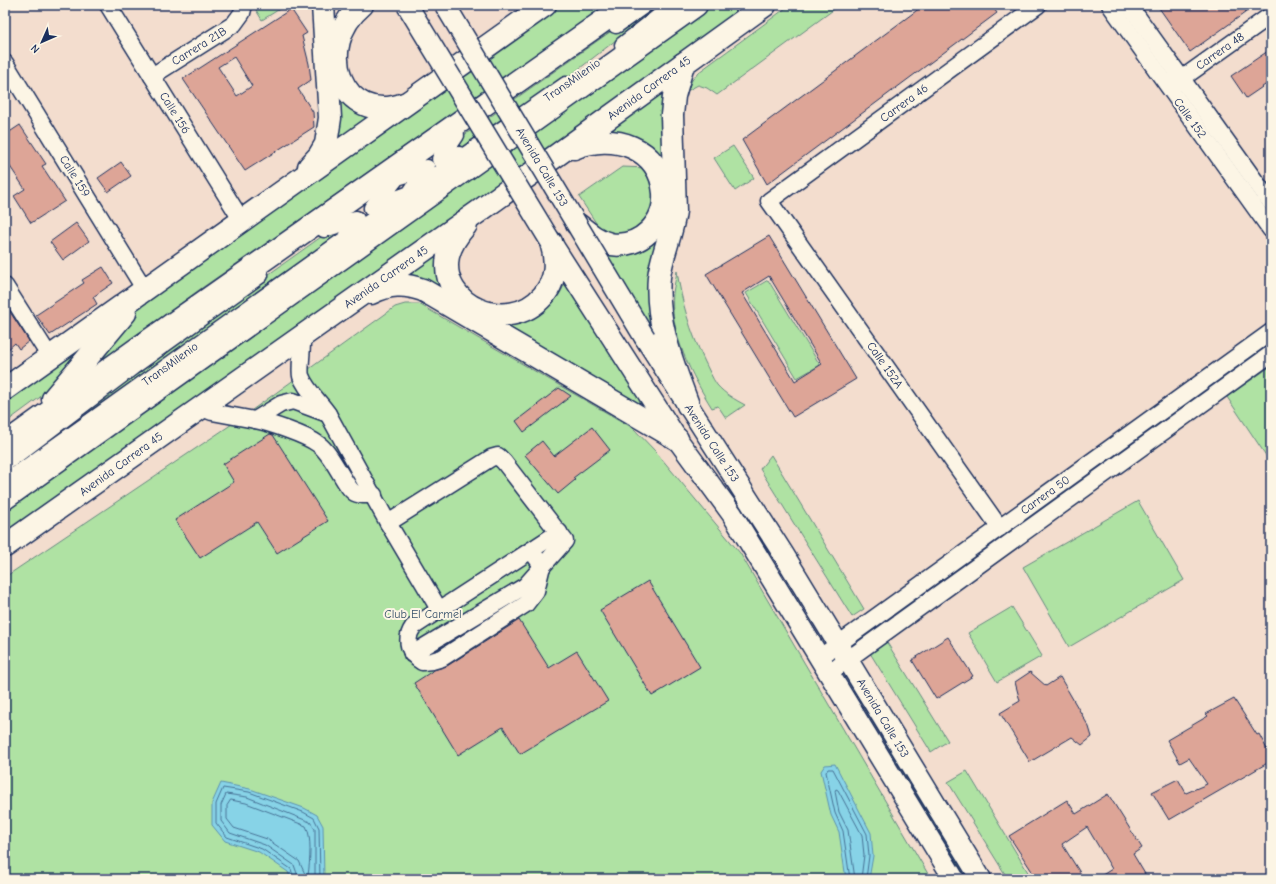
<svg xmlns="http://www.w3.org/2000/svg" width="1276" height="884" viewBox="0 0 1276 884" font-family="'Comic Neue',sans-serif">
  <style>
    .green { fill: #afe2a3; stroke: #658880 }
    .water { fill: #87d3e7; stroke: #5c91b0 }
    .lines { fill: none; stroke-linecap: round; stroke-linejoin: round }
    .shore { stroke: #467195; stroke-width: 1 }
    .building { fill: #dda597; stroke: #1b2f5e; fill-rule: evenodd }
    .minor-casing { stroke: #1b2f5e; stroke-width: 19 }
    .major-casing { stroke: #1b2f5e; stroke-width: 23 }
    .highway-casing { stroke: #1b2f5e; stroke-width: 25 }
    .minor { stroke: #fcf5e5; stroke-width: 16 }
    .major { stroke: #fcf5e5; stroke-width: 20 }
    .highway { stroke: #fcf5e5; stroke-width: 22 }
    .major-bridge-casing { stroke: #1b2f5e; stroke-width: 23; stroke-linecap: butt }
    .major-bridge { stroke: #fcf5e5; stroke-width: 20 }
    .labels { text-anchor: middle; stroke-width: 4; stroke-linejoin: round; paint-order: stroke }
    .street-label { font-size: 12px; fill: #1b2f5e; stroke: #fcf5e5 }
    .park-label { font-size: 12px; fill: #39536c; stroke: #fcf5e5 }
  </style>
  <rect width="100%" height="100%" fill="#f3ddce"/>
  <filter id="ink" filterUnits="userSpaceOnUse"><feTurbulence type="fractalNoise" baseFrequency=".025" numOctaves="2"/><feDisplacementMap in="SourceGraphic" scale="8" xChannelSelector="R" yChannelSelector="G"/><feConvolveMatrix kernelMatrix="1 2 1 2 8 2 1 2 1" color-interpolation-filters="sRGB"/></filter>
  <g filter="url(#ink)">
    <g class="green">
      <path d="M253,5h33l-24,15z"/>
      <path d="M559,5h48l-408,285 -107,78 29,-41 30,-33 307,-219z"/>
      <path d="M648,5h13l-104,81 -90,63 -10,-1 3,-10z"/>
      <path d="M711,5h47l-753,534v-34l550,-387z"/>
      <path d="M790,5h50l-123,90 -10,-7 -9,-3 -11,6 5,-11 7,-8z"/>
      <path d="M333,80l48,33 -50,36z"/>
      <path d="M655,92l12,7 4,87 -71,-55z"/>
      <path d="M733,146l21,32 -19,13 -21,-33z"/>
      <path d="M622,167l26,1 8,41 -25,25 -24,-1 -9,-7 -19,-29z"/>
      <path d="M668,216l-9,132 -62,-102z"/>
      <path d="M333,231l5,5 -245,179 -4,-6 58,-48 181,-129z"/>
      <path d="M447,243l7,53 -57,-18z"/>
      <path d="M677,271c5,33 13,59 27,89 4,8 8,18 13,25 8,9 17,14 28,20l-19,13 -8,-12 -6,2c-20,-32 -43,-75 -39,-115 1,-8 3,-15 4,-22z"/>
      <path d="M566,280l87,134 -151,-91c30,-1 54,-13 64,-43z"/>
      <path d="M768,280l52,85 -23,13 -51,-85z"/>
      <path d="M405,304h14l214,124 23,24 84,101 191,326h-926v-302l236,-159 154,-111z"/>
      <path d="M111,322l-57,65 -49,36v-27z"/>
      <path d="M1271,366v97l-44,-66z"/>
      <path d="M771,455l93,154 -12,8 -92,-148z"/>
      <path d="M1138,501l46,79 -115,67 -46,-80z"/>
      <path d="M1012,607l30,49 -45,26 -29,-49z"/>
      <path d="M886,641l62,100 -17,11 -61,-99z"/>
      <path d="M833,651l138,228h-4l-136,-226z"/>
      <path d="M967,771l65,108h-24l-60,-97z"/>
    </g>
    <g class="water">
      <path d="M835,764l36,69 2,23 -4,23h-23l-7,-47 -8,-17 -10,-44 4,-6z"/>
      <path d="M221,783l29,6 54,19 13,7 6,11 1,53h-33l-3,-7 -29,-20 -34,-11 -13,-16v-22z"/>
    </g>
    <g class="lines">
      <g class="shore">
        <path d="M231,800l15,3 60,23c6,10 4,37 2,49l-3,-1 -6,-13 -32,-22 -33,-11 -7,-9v-13z"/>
        <path d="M294,879l-3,-10 -29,-20 -35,-12 -11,-14v-19l7,-16 26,4 54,20 11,6 5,10 1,51"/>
        <path d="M299,879l-5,-14 -29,-20 -35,-12 -9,-12v-16l5,-11 21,3 63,25 5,7v50"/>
        <path d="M850,879l-7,-48 -8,-18 -9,-41 2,-3h5l34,65 2,22 -3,23"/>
        <path d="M855,879l-7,-49 -9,-18 -4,-21 1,-2 2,1 24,45 2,20 -3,24"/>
      </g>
    </g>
    <g class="building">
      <path d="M924,5h67l6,8 -230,171 -25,-44z"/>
      <path d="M1157,5h99l-66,47z"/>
      <path d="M291,9l16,24 -5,3 7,28 2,16 -13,9 15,23 1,15 -69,44 -62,-92zM234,57l18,29 -15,10 -19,-29z"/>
      <path d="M1271,49v32l-25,17 -15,-22z"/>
      <path d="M20,125l26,39 -4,2 23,35 -34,22 -17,-27 11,-7 -20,-30v-24z"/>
      <path d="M121,162l10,14 -23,16 -10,-14z"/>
      <path d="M76,223l13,18 -26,19 -13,-18z"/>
      <path d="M769,236l87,143 -63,38 -87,-143zM769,276l53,88 -27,17 -53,-88z"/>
      <path d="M103,267l10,16 -20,14 4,7 -47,31 -14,-20 48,-32 -2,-3z"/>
      <path d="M8,309l21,32 -10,8 -4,-6 -10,9v-41z"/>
      <path d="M559,388l12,8 -47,36 -8,-11z"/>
      <path d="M592,427l18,23 -37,28 2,2 -17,14 -33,-39 17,-14 12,15z"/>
      <path d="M270,434l3,1 55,86 -51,32 -20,-31 -57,36 -25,-38 59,-38 -11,-18z"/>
      <path d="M648,581l52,86 -48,29 -52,-86z"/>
      <path d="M519,620l30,48 28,-17 31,50 -88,53 -17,-27 -45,28 -44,-72 20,-13 13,-4z"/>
      <path d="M948,637l25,39 -37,23 -24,-39z"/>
      <path d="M1030,672l16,14 14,-9 29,50 3,10 -10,8 -10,-8 -42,25 -30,-49 20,-12 -5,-19z"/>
      <path d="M1234,699l23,36 2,-1 12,23v4l-102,59 -17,-28 26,-13 8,14 21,-9 -18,-26 -9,5 -13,-23 41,-24 -2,-2z"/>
      <path d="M1108,794l34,54 -9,6 15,25h-52l16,-10 -25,-42 -25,17 22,35h-47l-28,-43 58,-36 9,14z"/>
    </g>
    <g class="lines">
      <defs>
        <g id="minor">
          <path d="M108,5l134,216"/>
          <path d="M1110,5l161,225"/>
          <path d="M1129,5l142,198"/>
          <path d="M616,25l28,-20"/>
          <path d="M623,45l51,-40"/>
          <path d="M5,63l140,227"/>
          <path d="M152,76l82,-52 8,-11 2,-8"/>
          <path d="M1173,85l98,-70"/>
          <path d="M456,135l-16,24 19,-4"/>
          <path d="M427,168l-17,26 -38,14 25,-31z"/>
          <path d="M324,229l32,-10 -8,11"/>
          <path d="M5,286l45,71"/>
          <path d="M302,336c1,10 -3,33 -1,40 5,14 19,26 27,38l60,109 52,88"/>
          <path d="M199,407l13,5 43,8 26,-16 12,-3 35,13"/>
          <path d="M255,420c15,3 51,15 63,24 15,10 27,44 37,49 6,3 12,2 19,2"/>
          <path d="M5,463l127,-96 128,-92"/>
          <path d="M5,483l331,-237 230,-161"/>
          <path d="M388,523l103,-65 7,-2 6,6 61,79 -40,45 -113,68"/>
          <path d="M1000,528l-231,-327 269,-196"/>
          <path d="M531,550l11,16 -6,25 -10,13 -84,54 -10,3 -10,1c-13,-8 -18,-22 -9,-35l146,-95"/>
          <path d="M819,658l452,-326"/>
          <path d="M829,673l442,-319"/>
        </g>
        <g id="major">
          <path d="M552,244l125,195 55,75 222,365"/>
          <path d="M645,338l139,217 197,324"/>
        </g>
        <g id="highway">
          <path d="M362,5c-50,42 -20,122 42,99"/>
          <path d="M683,64l-9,32 -2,19 3,96c-3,23 -13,43 -16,66 -4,45 14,87 29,128"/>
          <path d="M574,148c39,-16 86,-1 90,45 2,30 -24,56 -54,51 -13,-3 -23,-12 -33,-20"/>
          <path d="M309,167l10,-11 7,-12 4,-26 -7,-113"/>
          <path d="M466,225c-8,9 -15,19 -18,31 -10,50 60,80 95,40 14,-16 14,-34 8,-54"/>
          <path d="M371,293c18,-9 33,-10 52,-3l254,149"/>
          <path d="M5,389l540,-384"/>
          <path d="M53,399l72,-86"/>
          <path d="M5,444l132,-95 489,-344"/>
          <path d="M5,498l691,-493"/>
          <path d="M5,546l473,-334 287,-207"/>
        </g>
      </defs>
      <use href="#minor" class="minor-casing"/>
      <use href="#major" class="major-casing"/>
      <use href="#highway" class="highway-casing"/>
      <use href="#minor" class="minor"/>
      <use href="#major" class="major"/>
      <use href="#highway" class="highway"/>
      <defs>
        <g id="major-bridge">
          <path d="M407,5l144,237"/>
          <path d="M445,5l200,333"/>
        </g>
      </defs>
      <use href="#major-bridge" class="major-bridge-casing"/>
      <use href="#major-bridge" class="major-bridge"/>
    </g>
  </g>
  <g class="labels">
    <g class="street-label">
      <text transform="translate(199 46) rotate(-32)" y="4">Carrera 21B</text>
      <text transform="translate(1220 51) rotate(-35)" y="4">Carrera 48</text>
      <text transform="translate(572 80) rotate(-35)" y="4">TransMilenio</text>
      <text transform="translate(649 88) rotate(-36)" y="4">Avenida Carrera 45</text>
      <text transform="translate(904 103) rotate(-36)" y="4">Carrera 46</text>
      <text transform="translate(175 113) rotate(58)" y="4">Calle 156</text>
      <text transform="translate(1190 118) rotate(54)" y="4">Calle 152</text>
      <text transform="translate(542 167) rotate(59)" y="4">Avenida Calle 153</text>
      <text transform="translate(75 176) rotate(58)" y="4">Calle 159</text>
      <text transform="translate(386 277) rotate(-35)" y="4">Avenida Carrera 45</text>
      <text transform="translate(170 364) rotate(-36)" y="4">TransMilenio</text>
      <text transform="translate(885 365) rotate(55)" y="4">Calle 152A</text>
      <text transform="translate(712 443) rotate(57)" y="4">Avenida Calle 153</text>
      <text transform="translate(121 464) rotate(-36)" y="4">Avenida Carrera 45</text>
      <text transform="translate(1045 495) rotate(-36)" y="4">Carrera 50</text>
      <text transform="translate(883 718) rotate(59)" y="4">Avenida Calle 153</text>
    </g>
    <g class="park-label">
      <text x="423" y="618">Club El Carmel</text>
    </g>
  </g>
  <rect width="1276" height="884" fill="none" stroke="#fcf5e5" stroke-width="20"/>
  <rect x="10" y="10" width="1256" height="864" fill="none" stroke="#1b2f5e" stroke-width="1.5" filter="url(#ink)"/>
  <g transform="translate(42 42) rotate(225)" stroke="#fcf5e5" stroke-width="3" paint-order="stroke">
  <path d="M0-3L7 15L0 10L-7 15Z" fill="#1b2f5e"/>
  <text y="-6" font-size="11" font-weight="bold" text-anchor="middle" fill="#1b2f5e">N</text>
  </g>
</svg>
